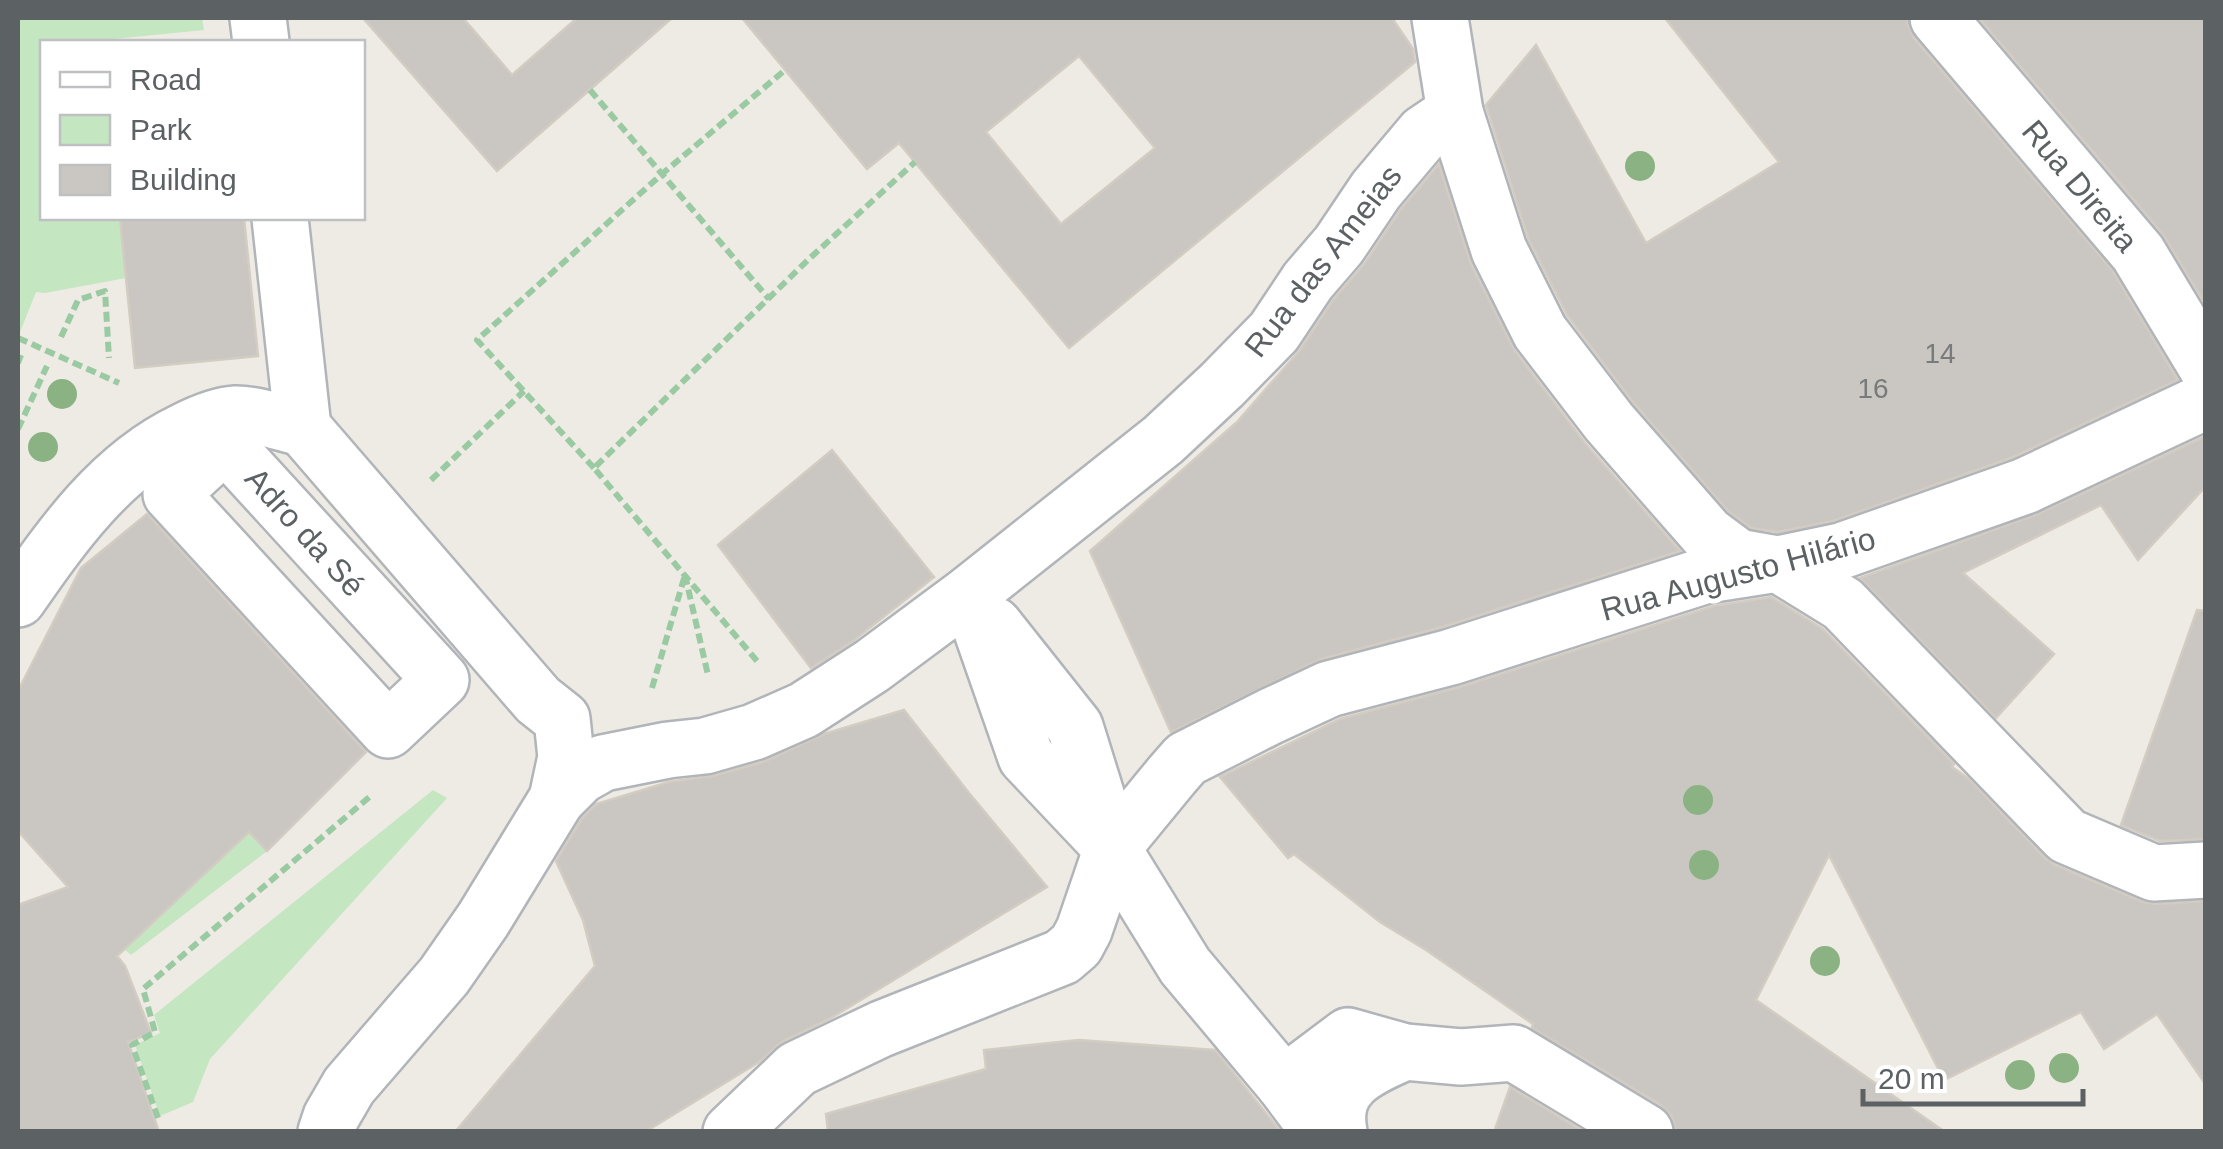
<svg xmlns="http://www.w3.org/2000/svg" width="2223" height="1149" viewBox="0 0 2223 1149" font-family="Arial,sans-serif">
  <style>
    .green { fill: #c4e6c0 }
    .building { fill: #cac6c1; stroke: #d3ccc2; stroke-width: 2.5; fill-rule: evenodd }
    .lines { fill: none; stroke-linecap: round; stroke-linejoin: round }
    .street-casing { stroke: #b1b5b9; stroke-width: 60 }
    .path { stroke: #9acaa2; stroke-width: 6; stroke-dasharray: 10 5; stroke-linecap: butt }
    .street { stroke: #fff; stroke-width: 55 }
    .path-bridge { stroke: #9acaa2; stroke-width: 6; stroke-dasharray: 10 5; stroke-linecap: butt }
    .tree { fill: #8ab283 }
    .labels { text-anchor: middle; stroke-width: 10; stroke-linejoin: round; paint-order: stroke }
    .number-label { font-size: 28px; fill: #787a7b }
    .street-label { font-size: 32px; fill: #5c6164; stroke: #fff }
  </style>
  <rect width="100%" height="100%" fill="#eeebe4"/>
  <g class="green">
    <path d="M18,18h184l2,12 -100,10 -1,2h-61v176h78l6,60 -81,15 -9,-1 -18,45z"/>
    <path d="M433,790l14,8 -237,261 -17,43 -33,14 -25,-71 25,-12 -6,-18z"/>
    <path d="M249,832l18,19 -136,104 -7,-6z"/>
  </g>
  <g class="building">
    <path d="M363,18h100l49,57 65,-57h95l-175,153z"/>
    <path d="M742,18h650l21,31 2,13 -346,286 -170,-205 -32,26zM1079,56l76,92 -94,76 -75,-92z"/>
    <path d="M1665,18h243v7l6,13 199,233 65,109 -165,77 -180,64 -55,11 -27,-4 -23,-17 -95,-109 -66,-87 -39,-77 -42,-133 50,-60 110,198 133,-81z"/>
    <path d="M1979,18h227v287l-44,-72z"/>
    <path d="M1439,164l32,100 44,87 70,92 95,108 -238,76 -121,32 -150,73 -81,-181 147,-129 63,-72 33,-50 32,-37 36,-54z"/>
    <path d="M120,218h124l14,138 -123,12z"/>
    <path d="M2206,436v50l-68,74 -37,-55 -138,68 91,81 -58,64 -136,-140 175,-63z"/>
    <path d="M832,450l102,127 -81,64 -42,27 -93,-123z"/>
    <path d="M147,514l219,238 -99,99 -18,-19 -132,124 8,10 26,67 -23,9 31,90h-141v-227l50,-18 -50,-56v-140l63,-123z"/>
    <path d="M1771,597l52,32 131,135 -2,3 17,12 76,79 10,7 88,37 13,2 50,-3v184l-49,-71 -53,35 -23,-37 -137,68 -115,-225 -73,145 189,132h-269l-4,-16 -11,-11 -129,-77 1,-4 -107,-74 -46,-28 -86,-68 -6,4 -68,-81 120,-58 120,-32 254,-81z"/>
    <path d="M2197,610l9,1v228l-46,2 -39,-16z"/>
    <path d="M904,710l65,83 78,94 -216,131 -48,23 -24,21 -114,70h-190l140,-166 -12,-46 -27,-59 26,-43 14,-14 73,-22 44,-6 50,-14 61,-28z"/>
    <path d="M1079,1040l136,10 66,82h-453l-2,-18 160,-45 -2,-19z"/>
    <path d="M1510,1087l74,45h-90z"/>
  </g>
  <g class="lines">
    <defs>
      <g id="street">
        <path d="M258,18l3,24"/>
        <path d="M1938,18l200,235 68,113"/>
        <path d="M1455,112l44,138 41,82 69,90 98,112 31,23 40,7 65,40 224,232 87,37 52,-3"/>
        <path d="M280,218l23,210"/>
        <path d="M303,428l235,272 24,19 4,38 -9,42 -74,121 -39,56 -95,110 -18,31 -5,15"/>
        <path d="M225,444l216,236 -53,50 -217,-236z"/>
        <path d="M969,594l57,163 86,91 73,118 99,118 36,48"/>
        <path d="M18,599c45,-65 93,-133 166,-168 16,-8 34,-16 51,-17 17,-1 50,10 68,14"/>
        <path d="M994,625l81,102 34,109"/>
        <path d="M557,799l23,-23 23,-13 65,-13 37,-4 49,-14 50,-22 68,-44 97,-72 194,-154 59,-55 52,-53 34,-51 31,-36 37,-55 48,-57 31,-21 -15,-94"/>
        <path d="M1284,1084l64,-48 57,16 56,5 53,-4 131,79"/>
        <path d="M731,1132l66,-63 84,-40 181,-72 14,-12 8,-15 28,-82 60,-73 14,-16 85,-43 58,-27 122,-32 256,-82 71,-11 63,-13 184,-65 181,-85"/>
        <path d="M1339,1132c-9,-49 28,-63 66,-80"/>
      </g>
    </defs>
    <use href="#street" class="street-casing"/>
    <g class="path">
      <path d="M590,90l179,209"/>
      <path d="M61,337l17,-37 27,-9 4,67"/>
      <path d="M18,363l3,-8"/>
      <path d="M18,429l29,-63"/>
      <path d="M594,468l-117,-128 185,-166 123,-104"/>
      <path d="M431,480l93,-89"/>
      <path d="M685,575l23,100"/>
      <path d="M757,661l-163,-193 215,-209 106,-97"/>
      <path d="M652,688l33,-113"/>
      <path d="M158,1118l-26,-73 23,-13 -12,-43 230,-195"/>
    </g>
    <use href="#street" class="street"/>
    <path class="path-bridge" d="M18,338l101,45"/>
  </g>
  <g class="tree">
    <circle cx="1640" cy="166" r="15"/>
    <circle cx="62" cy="394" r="15"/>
    <circle cx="43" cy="447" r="15"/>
    <circle cx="1698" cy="800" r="15"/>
    <circle cx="1704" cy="865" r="15"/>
    <circle cx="1825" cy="961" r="15"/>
    <circle cx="2064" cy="1068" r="15"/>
    <circle cx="2020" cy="1075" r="15"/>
  </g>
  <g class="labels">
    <g class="number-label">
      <text x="1940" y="363">14</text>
      <text x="1873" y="398">16</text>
    </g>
    <g class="street-label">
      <text transform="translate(2080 186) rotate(50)" y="11">Rua Direita</text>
      <text transform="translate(1323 261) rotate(-52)" y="11">Rua das Ameias</text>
      <text transform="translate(305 532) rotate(48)" y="11">Adro da Sé</text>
      <text transform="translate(1738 574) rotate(-15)" y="11">Rua Augusto Hilário</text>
    </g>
  </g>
  <rect width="2223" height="1149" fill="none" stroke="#5c6164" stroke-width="40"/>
  <rect x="40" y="40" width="325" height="180" fill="#ffffff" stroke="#bec0c1" stroke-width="2.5"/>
  <rect x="60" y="72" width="50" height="15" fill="#ffffff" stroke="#bec0c1" stroke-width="2.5"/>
  <text x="130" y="90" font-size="30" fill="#5c6164">Road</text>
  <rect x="60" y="115" width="50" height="30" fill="#c4e6c0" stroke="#bec0c1" stroke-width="2.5"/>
  <text x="130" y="140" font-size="30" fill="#5c6164">Park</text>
  <rect x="60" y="165" width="50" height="30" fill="#cac6c1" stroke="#bec0c1" stroke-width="2.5"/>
  <text x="130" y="190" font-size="30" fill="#5c6164">Building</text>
  <path d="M1863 1089v15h220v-15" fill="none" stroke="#5c6164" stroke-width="5"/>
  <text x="1878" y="1089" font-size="30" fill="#5c6164" stroke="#ffffff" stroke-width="8" paint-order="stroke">20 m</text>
</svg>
